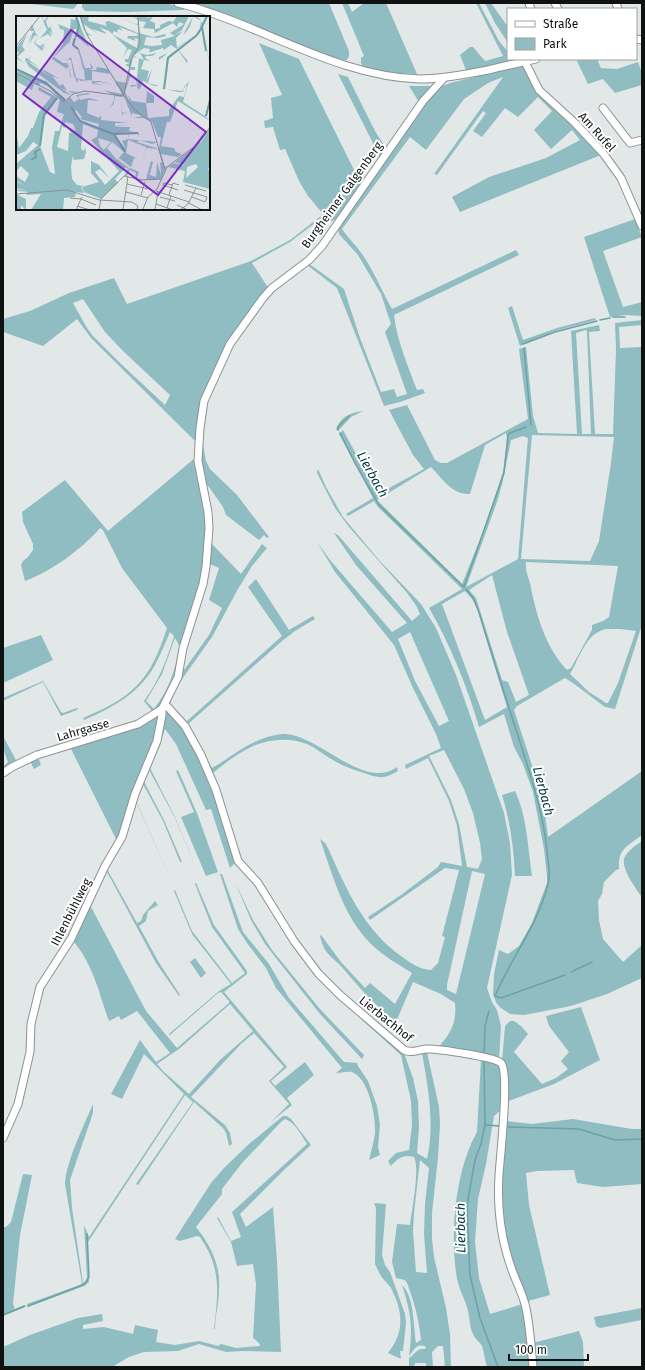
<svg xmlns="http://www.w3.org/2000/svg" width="645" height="1370" viewBox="0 0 645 1370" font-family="'Fira Sans',sans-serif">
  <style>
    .green { fill: #90bdc1; fill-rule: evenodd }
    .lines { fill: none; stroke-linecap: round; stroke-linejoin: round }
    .stream { stroke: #6ca1a5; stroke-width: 1.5 }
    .minor-casing { stroke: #8c9191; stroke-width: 9 }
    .minor { stroke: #fff; stroke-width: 7 }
    .labels { text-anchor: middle; stroke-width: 4; stroke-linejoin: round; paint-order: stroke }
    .street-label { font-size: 12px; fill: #101212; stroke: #fff }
    .water-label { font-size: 13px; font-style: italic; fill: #03393d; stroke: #fff }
    .inset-river { fill: none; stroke: #6ca1a5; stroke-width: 2 }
    .inset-road { fill: none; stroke: #8e9292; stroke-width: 1 }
    .view { fill: #7b2cbf; fill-opacity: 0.15; stroke: #7b2cbf; stroke-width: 2 }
    .inset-edge { fill: none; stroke: #101212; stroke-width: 2 }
  </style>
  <rect width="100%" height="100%" fill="#e2e8e8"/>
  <g class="green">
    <path d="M22,3h55v2l-4,4z"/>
    <path d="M82,3h82l20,4v3l-58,2 -41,-1 -3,-4z"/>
    <path d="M196,3h133l20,48v5l-2,4h-3l-18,-5z"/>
    <path d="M342,3h6l4,9 12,-9h22l31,71 -23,-1 -31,-6 -2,-4v-5l3,-2z"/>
    <path d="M476,3h3l20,38 9,11v7h4l-10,4 -36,7 -6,-15 10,-8h3l12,14 18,-5z"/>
    <path d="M485,3h6l17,24v16l-13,-20z"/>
    <path d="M259,43l40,16 62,125 -24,37 -4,-1 -1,2 -6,-5h-3l-33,25 -38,21 17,26 -15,15 -52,97 -1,44h2l3,16 4,8 27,26 32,42 -2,1 -3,-3 -5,5 -33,-25 -3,-8 -14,-20 -4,-4 6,60 30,31 21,-30 5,4 -15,18 -14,23 -26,48 -37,52 -5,15 15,18 2,-1 95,-85 -34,-49 8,-8 33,51 24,-14 2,3 -20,12 -13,10 -95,84 25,43c23,-13 41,-31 70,-34 35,-2 82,58 115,33l1,4c-4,2 -9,5 -14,6 -8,1 -16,-3 -23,-5 -10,-3 -20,-7 -28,-12 -9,-5 -17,-12 -26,-16 -17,-7 -38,-5 -54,2 -15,7 -28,17 -40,27l24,81 -3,1 1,8 -5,5 -19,-59 -5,1 -30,-66 -11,-15 -3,9 -6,-3 -39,106 -47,-94 -32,10 3,8 -7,4 -4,-8 -27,15v-9l5,-5 -5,-14v-12l13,24 44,-16 74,-21 18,-12 -8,-10c14,-19 23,-41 30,-65l-4,-4c-4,9 -8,19 -13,29 -15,31 -43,46 -73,59l-1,-2c50,-21 67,-37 84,-90l-45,-60 -19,-38 -3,-2c-18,21 -48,43 -75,53l-4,-16 2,-4 5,-4 5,-7v-6l-10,-22 -1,-10 43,-32 43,51 87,-73 2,-15 -106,-105 -14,-19 -34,27 -40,-14v-13l27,-8 39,-18 45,-15 13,26 124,-43 39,-21 31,-24 2,-2 -15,-18 -9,-15 -13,-30 -1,-2 -5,1 -7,-23 -8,1 -1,-7 9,-3 -2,-20 11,-3zM83,299l22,33 18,19 47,44 -5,10 -45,-42 -27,-27 -6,-8 -14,-25zM210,564l9,4 -10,32 13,8 -13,27 -25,35 -2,1 4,-23zM175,638l5,9c-6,25 -10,41 -26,62l-8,-8 16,-27z"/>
    <path d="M576,59h21l4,9 16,1 21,-7 4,11v12l-27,8 -12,-14 -15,5z"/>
    <path d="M525,65l12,24 36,34 28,32 -141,57 -8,-15 37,-20 57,-19 34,-18 -8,-10 -21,19 -17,-19 18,-19 -14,-14 -20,20 -13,-9 -23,29 -9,-6 13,-18 -3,-2 -46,64 -3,-1 69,-97 -15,6 -24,16 -38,51 -16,-13 -68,92c6,9 14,16 20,25 12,17 20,37 30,55l124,-59 3,5 -125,60c3,26 14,51 23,75l6,-1 2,4 -25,9 -16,4 -47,-118 -30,-23 1,-2 36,26 16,49 21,54 13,-3 3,8 10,-3 -22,-62 6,-8 -10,-30 -23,-39 -19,-21 -1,-6 80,-116 22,-25 10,-4z"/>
    <path d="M338,74l10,3 27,54 11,17 -6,9z"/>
    <path d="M409,86h20l3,1 -13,15z"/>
    <path d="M635,219l7,18 -39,14 20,56 19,-5v14l-16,-1 -16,2 -26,-80z"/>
    <path d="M512,306l11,34 34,-12 38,-10 1,2 -41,11 -35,15 -12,-38z"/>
    <path d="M642,320v5l-23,2 1,21 22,-1v274l-1,7 -26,81 -10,-2 -32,-24 -8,-5 -48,28 -3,4 33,101 -2,3 3,23 94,-66v64c-15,12 -24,13 -23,34l-3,1 -12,12 -2,12 -4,7 1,19 4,19 20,23 19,-17v33l-35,16 -36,12 -47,9 -14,-1 -9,-6 -4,-4 -4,-9 1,-21 5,-24 9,4 11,-8 13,-23 15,-40v-7l-3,-27 -11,-57 -10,-28 -9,-17 -10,-33 -25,13c-12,-41 -29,-83 -50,-119l33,-19 -84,-82 -4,-6 -26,15 -2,-2 27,-16 -34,-64 4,-4 35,64 46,-25 -11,-14 -24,-45 18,-5 28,55 6,3h6l81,-44 -9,-70 7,-2 7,69 5,17 39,1 -6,-103 28,-6 1,6 -11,1 6,102h18l3,-85 -1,-26zM586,330l1,1 4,103h-9l-6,-101zM506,433l1,5 -4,34 -20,60 -21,52 -85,-84 54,-33c12,12 21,28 39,27l15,-49zM532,435l82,2 -3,26 -12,78 -9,20 -69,-2zM523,436l5,2 -10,121 -52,28 32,-88 4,-15 9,-44zM526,562l92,4 -9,51 -6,4 -11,4v5l-21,38 -4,2c-22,-23 -31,-56 -37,-87 -2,-7 -5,-13 -4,-21zM492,575l15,57 22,63 -13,7 -8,-20 -6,-2 -26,-82 -7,-8zM465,591l8,9 4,9 30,98 -22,13 -43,-116zM606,629h14l16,2 -18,52 -10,20h-2l-17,-11 -19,-18c10,-17 16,-41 36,-45z"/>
    <path d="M363,411l-12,6 -13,14 -2,-2c5,-13 14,-16 27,-18z"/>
    <path d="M318,469l8,18 17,30 36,43 42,44 15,24 20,47 48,138 6,30 2,32 -25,113 5,14 5,8 4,16 -2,34 -62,-11c13,-15 20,-25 18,-46l-14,-9 -28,-12 -17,40c-21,-16 -38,-36 -55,-56 -6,-6 -13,-11 -17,-18 -2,-4 -3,-8 -4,-12l1,-1 20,27 24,26 5,-5 25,21 17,-31c-14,-9 -29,-17 -41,-29 -28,-28 -38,-68 -51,-105l5,4 3,5c18,40 35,81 73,108 9,7 18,13 30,14l7,-7 7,-26 -3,-1 17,-66 -14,-2 -75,52 -2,-3 33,-22 37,-28 3,-5 21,4 -5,-40 -8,-25 -21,-43 -22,11 -1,-4 36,-17 -5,-14 -23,-46 -19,-43 -59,-73 -18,-30 13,18 62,72 15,-9 -51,-58 -22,-32 4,2 74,86 8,-7 -3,-7 -9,-13 -59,-67 -14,-19 -18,-35zM410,632l39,89 -10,5 -24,-45 -17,-42zM444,750l20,39 9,24 7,30 2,16 -4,10 -11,-2 -8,-43 -8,-24 -22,-44zM472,871l13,3 -29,120 -9,-4v-5z"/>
    <path d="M41,635l12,25 -50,23v-35z"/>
    <path d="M43,681l18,31 2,1 14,-5h1l-1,2 -16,6 -18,-34 -40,19v-3z"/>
    <path d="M148,768h2l25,49 25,61 -25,-60z"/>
    <path d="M178,770l19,43 21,59 -12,4 -25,-59 13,-5 -18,-41z"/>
    <path d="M143,780l21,40 18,42h-2l-17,-41 -21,-39z"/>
    <path d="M515,791c12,25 13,57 17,85h-17c-1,-27 -5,-55 -13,-81z"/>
    <path d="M135,799l40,89 -40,-88z"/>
    <path d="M642,841v11l-1,1 1,2v42c-6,-8 -20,-27 -18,-38 2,-7 12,-14 18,-18z"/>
    <path d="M107,869l30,54 4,-2 2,-6 12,-14 3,4 -10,6 -2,10 -7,5 19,35 22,34 -1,1 -23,-33 -50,-93z"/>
    <path d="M220,874h2l21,58 26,32 20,34 55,64 13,1 1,3 10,15 9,25 3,19 -2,22 2,8 -11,5c2,-9 5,-18 6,-27 1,-16 -6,-55 -23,-61 -5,-1 -11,1 -16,1l6,-5 -66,-80 -10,-20 -19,-25 -9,-14z"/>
    <path d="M235,882l18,38 19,30 48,59 44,46 -2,4 -42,-45 -55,-70 -14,-24z"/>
    <path d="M196,883l18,42 33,46v3l-23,18 63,75 -16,14 4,5 30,-24 9,13 -27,23 5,7 -21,17 18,-18 -20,-23 15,-14 -30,-34 -13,11 -50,53 34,28 5,8 2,11 -3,2 -3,-13 -3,-5 -29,-26 -56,83 -2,-1 57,-82 -8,-7 -97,147 1,40 -5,4 -56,21 -1,-3 53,-19 2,-2 -17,-99c1,-22 19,-59 28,-80v9l-23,67 2,28 11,75 3,-3 1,-3 -3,-52 5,12 95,-143 -40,-40 -22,45 -11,-5 29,-54 16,22 14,-9 -33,-42 -16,9 -2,-4 -10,5c-10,-28 -16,-57 -36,-80l17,-36 56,106 31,37 52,-45v-2l-8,-9 -3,1 -48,42 -1,-1 50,-43 12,-7 -39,-50 -18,-43 1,-1 17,41 40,52 13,-10 -33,-46 -17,-43h-1zM230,1004l23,27 -33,29 -31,34 -26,-23 -6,-7 22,-15z"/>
    <path d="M195,958l11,15 -5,5 -11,-16z"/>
    <path d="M581,1007l19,53 -46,24 -48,18 -4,-41 3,-35 5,-5h4l7,5 7,8 -14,18 28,32 14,-6 12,-9 -7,-8 8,-9 -20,-26 -3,-10z"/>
    <path d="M362,1016l42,37 9,25 5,23 1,27 -2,25 10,6c8,-35 1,-72 -5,-106l5,-1 12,55 1,17 -2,34 -6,55v26l2,18 12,51 4,26 1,33h-6l-2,-21h-5l-6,6 1,15h-7v-4h-11l-1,4h-5v-9c5,-3 9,-11 16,-9l1,-2c-9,-5 -12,3 -17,9 4,-29 2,-43 -7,-71 13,13 11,40 14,58l5,-3c-2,-21 -7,-38 -14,-57l-2,-3 -9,-2 -4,-16 5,-38 13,1c2,-15 10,-57 4,-68 -10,-3 -16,1 -23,9l-3,-5 8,-8 13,-3 3,-25 -1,-24 -10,-46 -40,-36zM420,1160l9,8 -4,36 -1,30 3,39 -11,-1 -3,-41 1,-18z"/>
    <path d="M481,1059l17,4 4,6v40l-8,7 -8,48 -8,35 -3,43 4,36 11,36 33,-10 8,63h-44c-2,-7 -3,-14 -5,-21 -2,-4 -7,-7 -9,-12 -4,-8 -3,-18 -6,-27 -4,-12 -10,-22 -11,-35 -6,-42 0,-103 21,-140z"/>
    <path d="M283,1116h4l4,3 20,26 -27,25 -44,44 6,13 27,-20 4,54 4,91 -38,-1 -17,1 -27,-8 -21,7 -34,1 -15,5 -17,10h-109v-20l27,-12 48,-17 24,-4 1,7 -20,4v4l21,-2 29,7 2,-9 23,5 -2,12 19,3 24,-4 19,5 3,-2 15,4 24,-2 -1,-3 -6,-5 3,-54 -3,-20 -16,2 -6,-24 -14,-24 1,-1 13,24 10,-4 -9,-25 75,-68c-6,-9 -11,-21 -22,-25l-4,3 -39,41 -20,26v5l-26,33c14,17 25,39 23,62 0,14 -4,27 -4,40h-1c4,-36 8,-60 -14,-92l-3,-1 -17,5 -5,-2 36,-56 13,-15 25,-24z"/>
    <path d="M573,1119l59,10h10v55l-39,3 -26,-4 -3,-13 -37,1 -11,2 3,32 21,90 -22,6c-13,-32 -26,-68 -27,-103 -1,-25 3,-51 4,-77l27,3z"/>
    <path d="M23,1174l9,1 -12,60 -7,69 2,5 9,-4 1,2 -22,9v-89h3l5,-5z"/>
    <path d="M374,1203l12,1 -4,51 3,10 5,7 15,42 1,9 -3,28h-3l1,8 -13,-6c17,-21 15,-42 3,-65 -2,-3 -4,-5 -6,-7 -5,-5 -7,-11 -10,-17l1,-56z"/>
    <path d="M642,1308v12l-42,8 -4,-2 -2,-9z"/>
    <path d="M579,1331l4,11 1,25h-49l-2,-24z"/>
  </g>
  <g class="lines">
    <g class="stream">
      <path d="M613,317h12"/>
      <path d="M600,320l10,-2"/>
      <path d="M523,344l32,-12 42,-11"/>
      <path d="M524,348l7,77"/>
      <path d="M338,430v-3l11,-11"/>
      <path d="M340,433l15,30 24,42 85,82 40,-114 3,-27 1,-11 2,-2 16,-6"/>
      <path d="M466,589l7,9 6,14c13,44 27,87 41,130 12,38 23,70 27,109 1,10 4,23 1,33 -10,41 -37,74 -53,112l6,2 64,-23"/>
      <path d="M571,972l21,-10"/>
      <path d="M484,1054l1,-28 4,-15"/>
      <path d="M484,1061l1,64 -4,19 -6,16 -8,45 3,70 10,43 18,49"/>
      <path d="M486,1125l14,1"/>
      <path d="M506,1127l73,2 36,11 27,-1"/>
      <path d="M28,1306l57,-22 4,-7 -2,-43"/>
      <path d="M3,1315l22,-9"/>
    </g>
    <defs>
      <g id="minor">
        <path d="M178,3c81,20 158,74 242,76 23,0 46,-5 68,-9 16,-4 32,-7 48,-11"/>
        <path d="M529,3l2,6"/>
        <path d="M555,3l3,6"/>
        <path d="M616,3l2,6"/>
        <path d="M636,39l6,1"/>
        <path d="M525,62l14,28 36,33 28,30 18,25 21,48"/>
        <path d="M603,108l27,35 12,-3"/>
        <path d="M165,704l20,22 16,29 15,35 22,71 20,22 36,58 24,32 22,22 64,55c8,4 15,-1 24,-1 11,0 67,8 73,14 9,10 -1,95 -2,112 -2,31 2,65 13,95 4,11 10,23 13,34 5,20 6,42 8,63"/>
        <path d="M3,773l9,-6 25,-12 101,-31 24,-15 16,-32 5,-29 20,-64 3,-17 3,-39 -1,-16 -10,-51 2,-33 4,-27 26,-57 33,-46 9,-10 37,-28 13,-14 101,-145 21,-23"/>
        <path d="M3,1138l15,-34 12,-52 1,-28 9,-37 31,-48 34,-73 17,-29 13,-43 22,-53 5,-26v-6"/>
      </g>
    </defs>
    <use href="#minor" class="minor-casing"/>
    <use href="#minor" class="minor"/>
  </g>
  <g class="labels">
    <g class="street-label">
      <text transform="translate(597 132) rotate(48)" y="4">Am Rufel</text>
      <text transform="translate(342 195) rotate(-54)" y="4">Burgheimer Galgenberg</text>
      <text transform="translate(83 730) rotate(-16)" y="4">Lahrgasse</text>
      <text transform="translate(71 912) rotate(-63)" y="4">Ihlenbühlweg</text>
      <text transform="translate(386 1019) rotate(39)" y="4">Lierbachhof</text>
    </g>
    <g class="water-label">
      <text transform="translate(373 474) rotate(61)" y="5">Lierbach</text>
      <text transform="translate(544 791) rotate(75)" y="5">Lierbach</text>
      <text transform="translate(460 1228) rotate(-91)" y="5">Lierbach</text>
    </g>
  </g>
  <g transform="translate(16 16)">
    <rect width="194" height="194" fill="#e2e8e8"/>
    <path d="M25,0h3l-2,2 2,3 4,-5h4l5,2 -8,-2 -3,5 2,7 3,-1 -2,-7 4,16 -3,-6 1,7 -3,-3 -8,4 7,-8 -9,7 -3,6 5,3 5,-3 -4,6 4,-5 -4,6 5,-5 -4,6 -2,-2 -5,7 5,-7 -6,-6 4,-6 -3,-2 -7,11 5,-11 -6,8 7,-12 -12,15 3,4 -8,7 12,10 -4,-7 1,-2 3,1 3,-4 -3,5 10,7 -13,-7 21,15 4,1 -5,-2 -4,-4h2l16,9 -8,-3 8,10 3,-2 4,7 12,1 -7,1 -11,-5 10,7 -7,-2 -40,-30 -4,7 27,12 19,19 4,-4 4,5 5,-3 -3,-4 12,-2 2,1 -12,2 2,4 9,-2 11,3 -12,-1 -1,13 12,5 2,-3v5l28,3h-14v3l14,-1 -15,2h17l5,1 -6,-1 -1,4 10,2v4l-1,-3 -8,-2 -2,7 29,3 -5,2 -13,-4 -2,2 22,7 2,-12h-3l-6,-15 -8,-4h-11l10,-2 -11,-3v4l-8,-21 -3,1 1,15 8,2 -7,-1 -1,4 -1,-20 -6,-1 -1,6 -1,3 -13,9 11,-8 3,-6v-5l-11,-5 19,4 -3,-6 -11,-2 11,2 -1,-2h-1l-3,-1 -14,-3 -8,1 7,1 5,1 -12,-1v-4l-12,1 -1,-3 -2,5 -2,-6h-5l-1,-12 -2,4 -15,-10 11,-15 1,-14 -4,-1 -2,-5 12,5 1,-10 4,1 1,-4 13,31 -13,-11 -2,9 11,6 5,8 -5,-8 -11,-6 5,4 6,19h6l-1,-6 3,6 -3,2h6l1,-3 11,2 2,5 -18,-3v10h8l17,5 -2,-5 12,2 3,-16 -5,-2 5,-2 -5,-1v-3h3l4,-9 -4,-1 -5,9 4,-10 -18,-17 -10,-4 8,7 -15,-5 6,5 -16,-11 4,9 6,4 -5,-1 -4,-7 -3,-12h9l-1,5 19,5 -2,-4 4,-1 29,12v-8l-22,-9 21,9 1,-5 -5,-3 4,1 1,-2 1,5v-5l12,2 -4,-2h6l-3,5 5,2v6l5,-1v-3l9,-4 4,1 4,-6h12l-7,14 -7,5 8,-4 -7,7 11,-10 -11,10 1,10 7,-5 11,-7 5,-7 1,-8 -8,-5 -3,10 -3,5 -4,4 10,-19 6,2 3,5 5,-7 -5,11 8,37 -9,-36 -4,7 -12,8 1,2 -1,-2 -8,6 11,12 -1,2 -10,-14 -9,9 -4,31 18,2 7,-10 -6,21 22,14 5,-17 -4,18 4,4 -32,-20 -8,21h-3l-6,24 13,2 2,4 6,2 -4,3 -17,-3 4,13 2,-1 -6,13h-15l5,-18 2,1 -4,16 1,-3 6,2 1,-15 4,13 -1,-12 2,-1 -4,-13 -12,-1 -4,16 4,-17 -18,-7 -2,13 12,6 -4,-1 -3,9 -12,-9 -1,2 11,8 -1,3 2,-3 9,4 -2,6h-2l1,-5 -6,-3 -3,6h-3l4,-7 -2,-2 -11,12 3,4 -17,16 -17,-7 -2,-5 17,-5 -8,-9v-12l8,4 11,14 -10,-10 -5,3 10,13 14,-14 -28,-31 6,-3 1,-7 -15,-6 -2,25 3,2 1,-5 1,6 -2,7 -10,1 -1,-4 -2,10 1,13 5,6 7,1 -3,1 3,6 -8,-1 -1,5 -11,1 -1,12h-32l10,-16 -15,1 2,-3 -9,-1 -3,-2 12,2 -12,-3v-6l8,3 -8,-4v-5l9,6 4,-8 -8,-8 -5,5v-7l22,-19 -5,-3 -7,9 -10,4v-25l3,18 9,-12 3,-8h2l6,-16 12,-15 -13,-7 1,-3 19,11 -13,18 -5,30 10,26 5,2 -3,-27 3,-16h4l5,-17 -7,-2 3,-13 -12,-13 -8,-3 -1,3 -5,-2 -2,6 -16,-9v-8l2,-1 -2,-4 4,2 4,-7 -8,-5 3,-6h-3v-4l11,-14 -5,12 12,-15h-4l2,-7 3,8 3,-2 6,-5 -9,7 3,5 9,-7zM123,5l7,1 -3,6 11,1 1,4 18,-10 4,4 2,-5 5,2 -14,9 5,3 -14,4 1,5 -10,1 -8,-1 2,-8 12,1 8,-2 -1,-2 -12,3 -14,-4zM103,11l19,7 -1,2h-9l-1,2 9,3 -2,-3 4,1 -1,9 -25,-14 2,-3 9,4 -6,-3 1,-3 5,2zM58,13h3l-4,16 4,3 7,21 -5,-12 4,12 -7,1 8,-1 1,11 -9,-2 -5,-21 -4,3 -8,-6 7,5 5,1 3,17h-3l-2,-12 -3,-1 4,-1h-7l-9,-6 15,-15v2zM155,29l6,4 -10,8 -3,31h-3l17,4h5l1,-6h3l-3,11 -5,-1 -10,14v6l-21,2 -2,-15h8v-7l-7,-5 -1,12 -14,-2 -4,-6 1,-8 -1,8 2,7 -5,-10 5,-15 7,2 -1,6h-5l-1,2 6,-1 2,-8 -1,10 3,1 3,-8 11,5h5l-11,-3 4,-14 -6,13 3,-11 -8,-2 3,-9 6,1 9,-1 9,-7 -9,4v3l-9,1 -5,-3 1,-2h6l5,-3 -10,2 -7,-2 4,7 -11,-4 11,-8 6,1 -1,3h-5h7l12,-4 1,2zM117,41l6,1 -2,20 -7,-2v-6h5v-3h-4zM60,94l6,7 -2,2 19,5 -1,4 -19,-7 -5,-8zM49,106l8,2 3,7 -6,-3v4l4,1h-5l-1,18 -11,-4 5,-21 3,2zM113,116l-1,7 -6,2 4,8 -12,-15zM82,122l13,4 -7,8 -4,-4zM96,126l12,10 -7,8 -10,-12zM194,112v38l-2,3 2,2v18l-27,-7 2,-11 -17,-4 6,-4 12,3 -11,-4 26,-20zM180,148l2,3 -12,11 1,-11zM0,178l10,5v11l-5,-5v5h-5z" fill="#90bdc1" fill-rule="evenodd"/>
    <path class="inset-river" d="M60,21l3,-12 -3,-9M59,22l-2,7 5,4M190,35l-4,-24 5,-11M0,53l30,14 19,17M148,73l4,-31 29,-23 5,-8M55,91l9,14 33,13M190,100l4,-16M24,130l4,-31 13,-17M109,136l-11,-18 24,-1M15,144l5,-3 -1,-5 5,-3"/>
    <path class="inset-road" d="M64,0l7,19 37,60M0,30l24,-30M0,57l34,18 14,11 9,-8 12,-3 39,5M108,78l7,-34 9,-16 -2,-28M108,80l11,14 16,12 14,48M111,168l21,5M156,169l-8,-2 -1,2 15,5M169,169l21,6M168,174l23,7 -2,5 -13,-5M140,175l33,11M110,176l22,6M0,178l51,-4 32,10 33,2 6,4 -1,3M125,179l4,-13M153,179l4,-12 6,2M144,181l15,4M54,182l11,1 1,-2M173,187l13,7M140,188l17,6M161,189l11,5M61,190l13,4M151,192l4,-13M127,193l5,-12 9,-8 10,-22 32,-24 11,-16M60,194l5,-11 15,6M83,194l2,-11 23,-23 18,4 19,-1M107,194l5,-34M139,194l3,-18M164,194l8,-6 8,-16"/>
    <path class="view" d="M55,14l135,102 -48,63 -135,-101z"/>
    <rect width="194" height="194" class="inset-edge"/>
  </g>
  <rect width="645" height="1370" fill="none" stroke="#101212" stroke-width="8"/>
  <rect x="507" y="8" width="130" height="52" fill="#ffffff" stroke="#9fa0a0"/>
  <rect x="515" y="21" width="20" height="6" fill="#ffffff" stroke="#9fa0a0"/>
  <text x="543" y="28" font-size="12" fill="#101212">Straße</text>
  <rect x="515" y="38" width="20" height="12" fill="#90bdc1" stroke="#9fa0a0"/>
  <text x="543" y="48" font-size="12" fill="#101212">Park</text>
  <path d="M509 1354v6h79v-6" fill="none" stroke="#101212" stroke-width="2"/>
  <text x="515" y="1354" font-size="12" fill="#101212" stroke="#ffffff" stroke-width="3" paint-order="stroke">100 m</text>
</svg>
